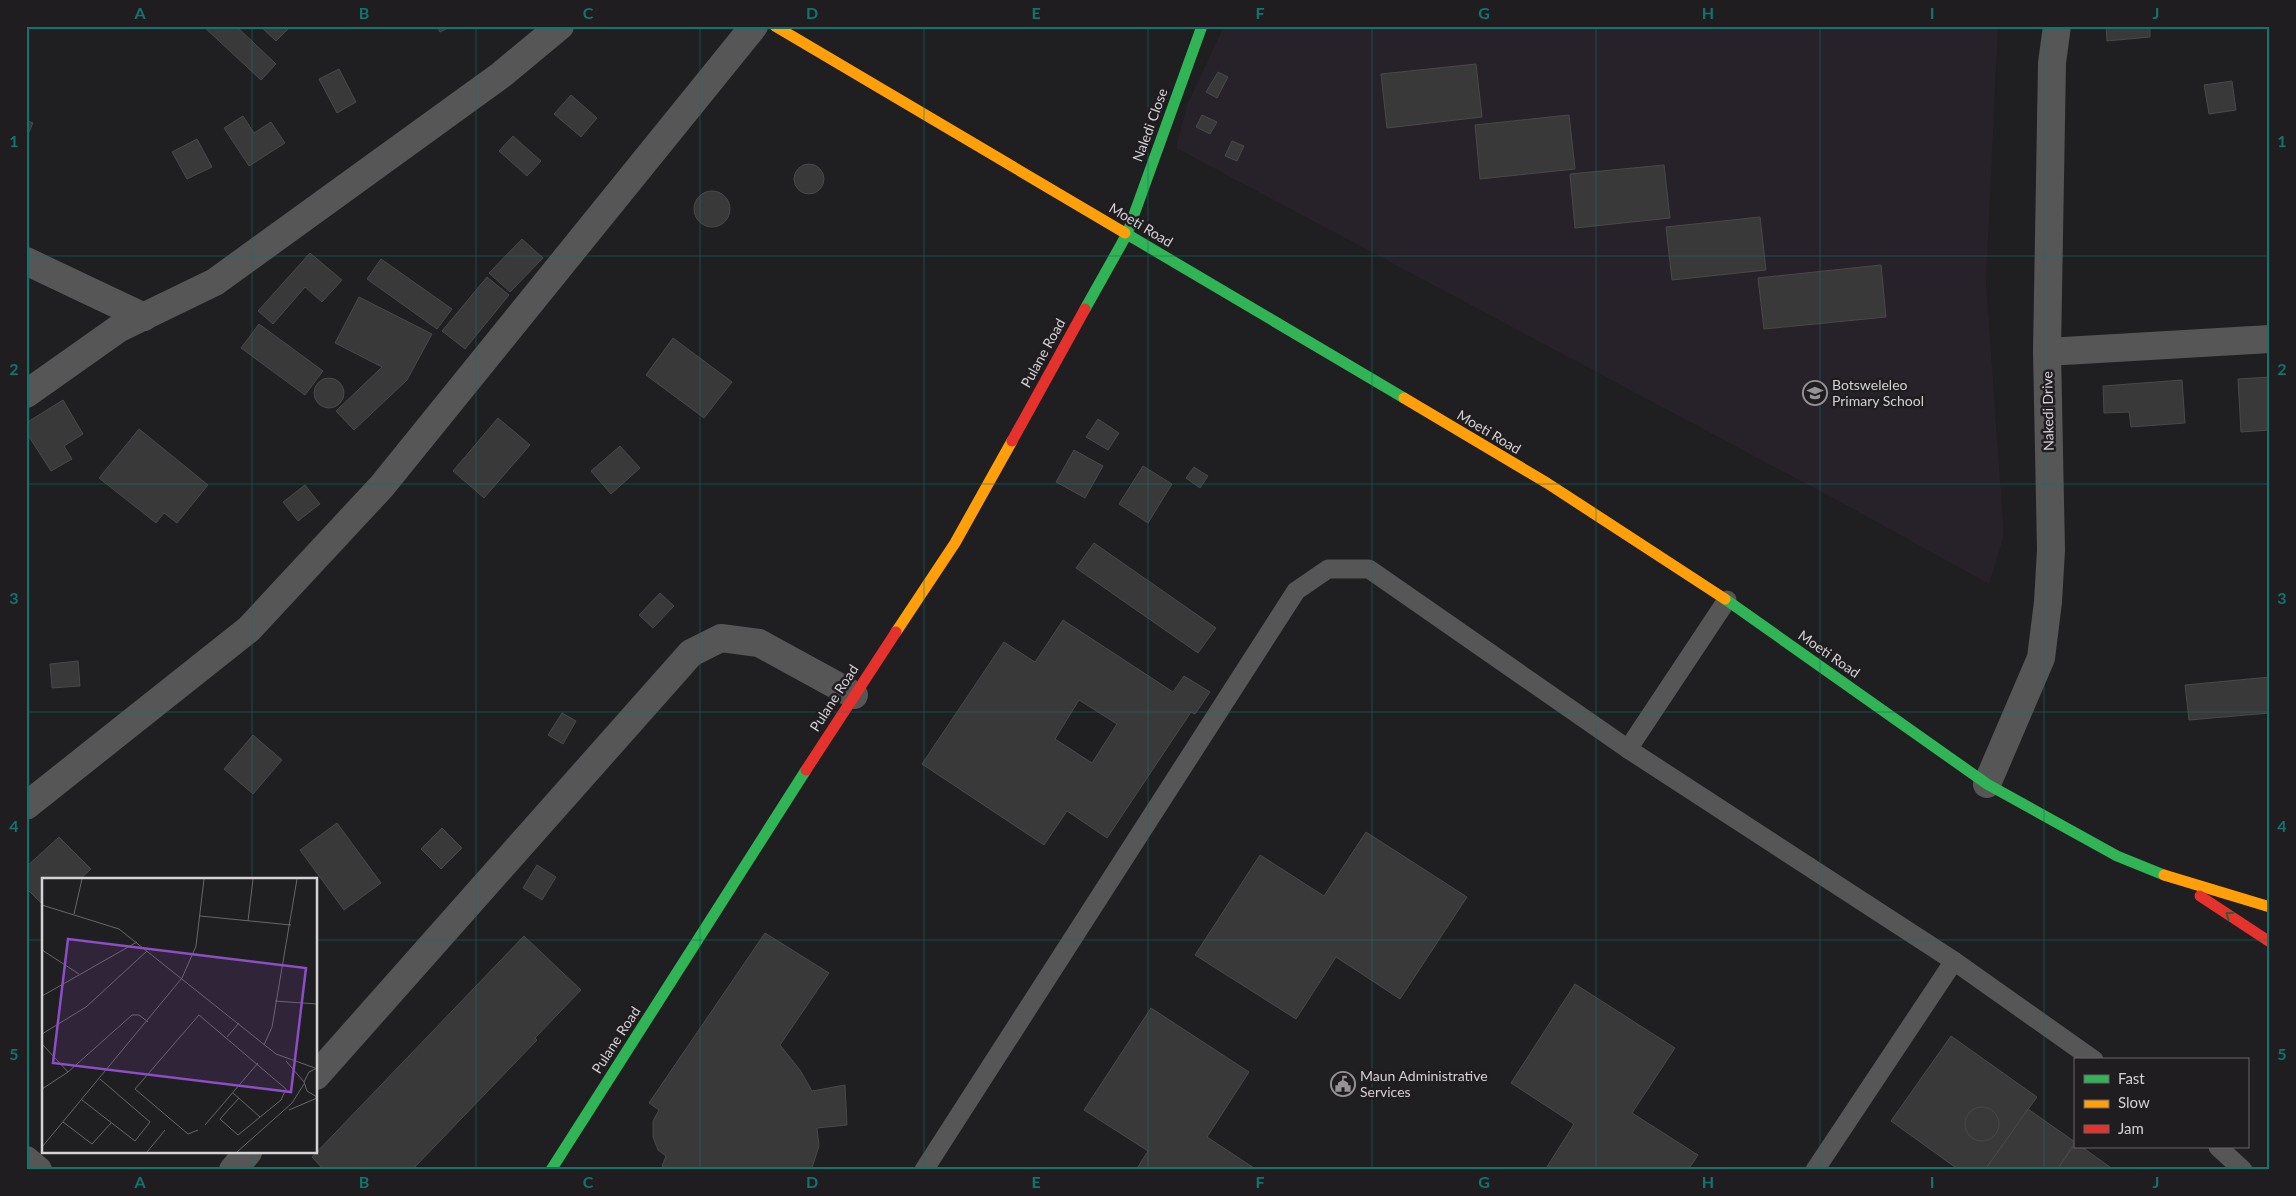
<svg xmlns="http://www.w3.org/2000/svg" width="2296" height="1196" viewBox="0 0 2296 1196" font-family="Lato,sans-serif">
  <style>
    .built { fill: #27212a }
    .building { fill: #3a3939; stroke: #4a4949; fill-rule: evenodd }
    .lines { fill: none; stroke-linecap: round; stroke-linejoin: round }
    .lane { stroke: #565656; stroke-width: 19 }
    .street { stroke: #565656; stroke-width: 28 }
    .fast { stroke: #30b455; stroke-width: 11 }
    .slow { stroke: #ff9f0a; stroke-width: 11 }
    .jam { stroke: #e5322d; stroke-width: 11 }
    .oneway { stroke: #276138 }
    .grid { fill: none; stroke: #0f766e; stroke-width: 1; stroke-opacity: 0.55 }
    .labels { text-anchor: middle; stroke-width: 5; stroke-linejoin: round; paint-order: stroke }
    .street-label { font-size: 14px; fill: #d4d2d5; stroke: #201d21 }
    .poi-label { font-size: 14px; fill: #d4d2d5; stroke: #201d21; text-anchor: start }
    .inset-road { fill: none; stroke: #676668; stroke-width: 1 }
    .view { fill: #8d4dc3; fill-opacity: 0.15; stroke: #8d4dc3; stroke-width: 2.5 }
    .inset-edge { fill: none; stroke: #d4d2d5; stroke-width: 2.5 }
    .neatline { fill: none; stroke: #0f766e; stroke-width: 2 }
    .grid-label { font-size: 16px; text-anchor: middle; font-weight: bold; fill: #0f766e }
  </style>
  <rect width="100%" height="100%" fill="#1f1e20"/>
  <path class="built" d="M1224,26h774l-12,256 18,253 -15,49 -145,-80 -668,-356 11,-43z"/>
  <g class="building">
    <path d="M203,26h33l40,38 -15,16z"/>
    <path d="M260,26h31l-15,15z"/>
    <path d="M437,26h15l-12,6z"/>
    <path d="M2106,26h44v11l-43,4z"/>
    <path d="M1476,64l6,53 -95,11 -6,-54z"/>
    <path d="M339,69l17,33 -19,11 -18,-34z"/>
    <path d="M1218,72l10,5 -11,21 -11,-6z"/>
    <path d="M2232,81l4,29 -27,4 -5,-29z"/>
    <path d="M571,95l26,23 -16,19 -27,-23z"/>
    <path d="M1202,115l15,7 -7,12 -14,-7z"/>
    <path d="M1569,115l6,54 -95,10 -5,-54z"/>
    <path d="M243,116l11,17 17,-11 14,21 -36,23 -25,-38z"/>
    <path d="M26,120l7,3 -7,16z"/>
    <path d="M513,136l28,25 -14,15 -28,-25z"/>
    <path d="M197,139l15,28 -25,12 -15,-27z"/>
    <path d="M1232,141l12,5 -7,15 -12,-5z"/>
    <circle cx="809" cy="179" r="15"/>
    <path d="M1664,165l6,53 -95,10 -5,-54z"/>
    <circle cx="712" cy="209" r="18"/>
    <path d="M1760,217l6,53 -94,10 -6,-53z"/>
    <path d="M522,239l21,19 -33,34 -21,-19z"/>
    <path d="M310,253l32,27 -20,22 -17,-15 -32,37 -15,-13z"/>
    <path d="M381,259l71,50 -15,20 -70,-50z"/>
    <path d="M1881,265l5,52 -122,12 -6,-51z"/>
    <path d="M487,277l22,18 -44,54 -23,-18z"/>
    <path d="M359,297l73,37 -25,46 -53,50 -18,-19 46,-44 -47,-24z"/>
    <path d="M259,324l64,47 -18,24 -64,-47z"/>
    <path d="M673,338l59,44 -28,36 -58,-43z"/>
    <path d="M2270,377v53l-29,2 -3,-53z"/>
    <circle cx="329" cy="393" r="15"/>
    <path d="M2182,380l3,43 -54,4 -2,-15 -25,1 -1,-27z"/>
    <path d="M63,400l20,34 -19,12 8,13 -21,12 -25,-39v-9z"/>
    <path d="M498,418l32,27 -46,53 -31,-27z"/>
    <path d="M1098,419l21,14 -11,17 -22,-13z"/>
    <path d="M139,429l69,56 -31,38 -13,-10 -8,10 -57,-45z"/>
    <path d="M620,446l20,22 -29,26 -20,-23z"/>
    <path d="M1074,450l29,16 -18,32 -29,-16z"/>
    <path d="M1143,466l29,18 -24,39 -29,-19z"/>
    <path d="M1194,467l14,9 -8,12 -14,-10z"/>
    <path d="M305,485l15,19 -22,17 -15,-19z"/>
    <path d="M1094,543l122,85 -18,25 -122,-85z"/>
    <path d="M660,593l14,13 -21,22 -14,-13z"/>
    <path d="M1063,620l110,72 11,-16 26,16 -15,22 -4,-2 -84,126 -40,-27 -23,34 -122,-81 82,-122 31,20zM1079,700l38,24 -25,39 -37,-24z"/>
    <path d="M78,661l2,25 -28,2 -2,-24z"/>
    <path d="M2270,677v36l-81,7 -4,-35z"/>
    <path d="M562,713l14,8 -13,23 -15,-9z"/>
    <path d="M253,735l29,25 -29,34 -29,-25z"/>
    <path d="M337,823l44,60 -37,27 -44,-60z"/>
    <path d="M442,828l20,20 -21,21 -20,-20z"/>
    <path d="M1366,832l101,65 -67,102 -64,-42 -40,62 -101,-64 65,-100 64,41z"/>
    <path d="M59,837l32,32 -12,11h-35v26l-18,-18v-21z"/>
    <path d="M537,865l19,12 -14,23 -19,-12z"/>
    <path d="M765,933l64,40 -49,72 20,25 12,21 33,-6 2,40 -30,3 2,18 -7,22 2,2h-146l-6,-4 4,-10 -8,-6 -5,-13v-16l6,-11 -10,-7z"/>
    <path d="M524,936l57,54 -46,48 2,2 -125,130h-88l-12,-13z"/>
    <path d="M1575,984l100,64 -43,65 66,42 -10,15h-143l29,-46 -63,-41z"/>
    <path d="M1151,1008l98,64 -42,65 50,33h-121l12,-19 -64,-41z"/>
    <path d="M1951,1036l86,61 -52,73h-26l-68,-49z"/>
    <circle cx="1982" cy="1124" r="17"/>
    <path d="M2028,1109l47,33 -18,28h-72z"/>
    <path d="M2075,1144v3h7l32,23h-57z"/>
  </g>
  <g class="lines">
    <g class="lane">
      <path d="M1628,749l99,-149"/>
      <path d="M2218,1147l25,23"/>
      <path d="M924,1170l372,-579 32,-22h41l259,180 326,212 140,99"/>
      <path d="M1815,1170l139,-209"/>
    </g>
    <g class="street">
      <path d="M26,261l118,56"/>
      <path d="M2047,352l223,-13"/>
      <path d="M26,394l92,-65 97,-47 286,-207 59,-49"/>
      <path d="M1987,784l54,-126 7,-56 3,-52 -4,-198 5,-289 5,-37"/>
      <path d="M26,806l223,-177 133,-143 372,-460"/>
      <path d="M316,1076l375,-423 30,-15 38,5 95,52"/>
      <path d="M26,1160l12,10"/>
      <path d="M233,1170l15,-18"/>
    </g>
    <g class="fast">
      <path d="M1125,233l279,165"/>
      <path d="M1085,309l42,-75 75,-208"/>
      <path d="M1725,599l262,185 130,72 47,19"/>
      <path d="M551,1170l255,-400"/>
    </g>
    <g class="slow">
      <path d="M775,26l350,207"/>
      <path d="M1404,398l143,85 178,116"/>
      <path d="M896,632l59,-89 57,-102"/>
      <path d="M2164,875l106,32"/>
    </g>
    <g class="jam">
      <path d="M1012,441l73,-132"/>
      <path d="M806,770l90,-138"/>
      <path d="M2200,896l70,46"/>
    </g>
  </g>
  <defs><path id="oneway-chevron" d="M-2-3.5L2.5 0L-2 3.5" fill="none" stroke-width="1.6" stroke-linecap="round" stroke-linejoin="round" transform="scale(1.25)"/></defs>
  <use class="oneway" href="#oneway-chevron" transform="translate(2229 915) rotate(-146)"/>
  <path class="grid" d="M252,26v854M476,26v1144M700,26v1144M924,26v1144M1148,26v1144M1372,26v1144M1596,26v1144M1820,26v1144M2044,26v1144M26,256h2244M26,484h2244M26,712h2244M26,940h18M316,940h1954M252,1152v18"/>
  <defs>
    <symbol id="school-ring" viewBox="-11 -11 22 22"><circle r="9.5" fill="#201d21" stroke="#959396" stroke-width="1.5"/><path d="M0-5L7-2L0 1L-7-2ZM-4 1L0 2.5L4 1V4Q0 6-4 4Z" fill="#959396"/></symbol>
    <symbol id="civic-ring" viewBox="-11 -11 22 22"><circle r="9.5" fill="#201d21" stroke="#959396" stroke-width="1.5"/><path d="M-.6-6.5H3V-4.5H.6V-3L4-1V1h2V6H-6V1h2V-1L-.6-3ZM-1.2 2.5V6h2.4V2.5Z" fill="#959396"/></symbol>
  </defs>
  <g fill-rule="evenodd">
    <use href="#school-ring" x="1801" y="379" width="28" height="28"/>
    <use href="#civic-ring" x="1329" y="1070" width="28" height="28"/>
  </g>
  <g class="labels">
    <g class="street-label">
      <text transform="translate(1150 125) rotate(-70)" y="5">Naledi Close</text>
      <text transform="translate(1141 225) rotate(31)" y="5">Moeti Road</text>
      <text transform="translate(1043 353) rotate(-61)" y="5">Pulane Road</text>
      <text transform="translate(2048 411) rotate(-91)" y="5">Nakedi Drive</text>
      <text transform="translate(1489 432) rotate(31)" y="5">Moeti Road</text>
      <text transform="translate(1829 654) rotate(35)" y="5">Moeti Road</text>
      <text transform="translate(834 698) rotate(-57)" y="5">Pulane Road</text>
      <text transform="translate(616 1040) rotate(-57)" y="5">Pulane Road</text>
    </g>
    <g class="poi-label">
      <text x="1832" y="390">Botsweleleo<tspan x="1832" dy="16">Primary School</tspan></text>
      <text x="1360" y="1081">Maun Administrative<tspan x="1360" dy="16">Services</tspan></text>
    </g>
  </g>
  <g transform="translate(42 878)">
    <rect width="275" height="275" fill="#1f1e20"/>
    <path class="inset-road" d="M0,27l77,24 157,125 39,14M32,36l8,-35M158,38l91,9M206,43l5,-42M0,72l37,24M0,118l95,-54M233,123l42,3M0,156l44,-27 61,-56M185,159l12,-14M0,166l26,28M222,167l8,-18 25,-148M244,183l18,21M275,190l-8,4 -5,10 3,9 10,6M0,211l26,-17 64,-57h7l9,7M191,215l27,24M40,222l53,41 15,-19 -50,-43M247,232l28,-12M21,244l29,22 19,-21M163,247l53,-62M156,252l-10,4 -53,-45 64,-74 87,74 -5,11 -43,35 -18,-16 19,-21M0,269l140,-169 14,-32 8,-67M105,274l18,-22M195,274l55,-49 12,-19"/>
    <path class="view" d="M26,61l238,29 -15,124 -238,-29z"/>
    <rect width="275" height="275" class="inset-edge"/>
  </g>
  <rect width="2296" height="1196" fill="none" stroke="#201d21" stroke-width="55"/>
  <rect x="2074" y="1058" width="175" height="90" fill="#201d21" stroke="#686569"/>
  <rect x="2084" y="1075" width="25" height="8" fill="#30b455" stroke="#686569"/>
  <text x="2118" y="1084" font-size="15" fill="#d4d2d5">Fast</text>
  <rect x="2084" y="1100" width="25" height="8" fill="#ff9f0a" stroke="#686569"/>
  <text x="2118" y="1108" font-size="15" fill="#d4d2d5">Slow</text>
  <rect x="2084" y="1125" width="25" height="8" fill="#e5322d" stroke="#686569"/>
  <text x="2118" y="1134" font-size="15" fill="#d4d2d5">Jam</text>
  <rect x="28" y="28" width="2240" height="1140" class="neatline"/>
  <g class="grid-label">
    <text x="140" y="19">A</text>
    <text x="364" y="19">B</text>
    <text x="588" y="19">C</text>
    <text x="812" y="19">D</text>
    <text x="1036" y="19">E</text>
    <text x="1260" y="19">F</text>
    <text x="1484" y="19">G</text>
    <text x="1708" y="19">H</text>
    <text x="1932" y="19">I</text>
    <text x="2156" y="19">J</text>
    <text x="14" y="147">1</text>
    <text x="2282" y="147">1</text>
    <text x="14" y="375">2</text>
    <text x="2282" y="375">2</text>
    <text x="14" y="604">3</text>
    <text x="2282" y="604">3</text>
    <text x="14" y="832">4</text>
    <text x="2282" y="832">4</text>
    <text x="14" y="1060">5</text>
    <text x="2282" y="1060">5</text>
    <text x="140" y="1188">A</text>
    <text x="364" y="1188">B</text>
    <text x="588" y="1188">C</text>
    <text x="812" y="1188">D</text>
    <text x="1036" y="1188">E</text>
    <text x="1260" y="1188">F</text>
    <text x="1484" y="1188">G</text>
    <text x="1708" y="1188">H</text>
    <text x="1932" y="1188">I</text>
    <text x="2156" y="1188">J</text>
  </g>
</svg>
